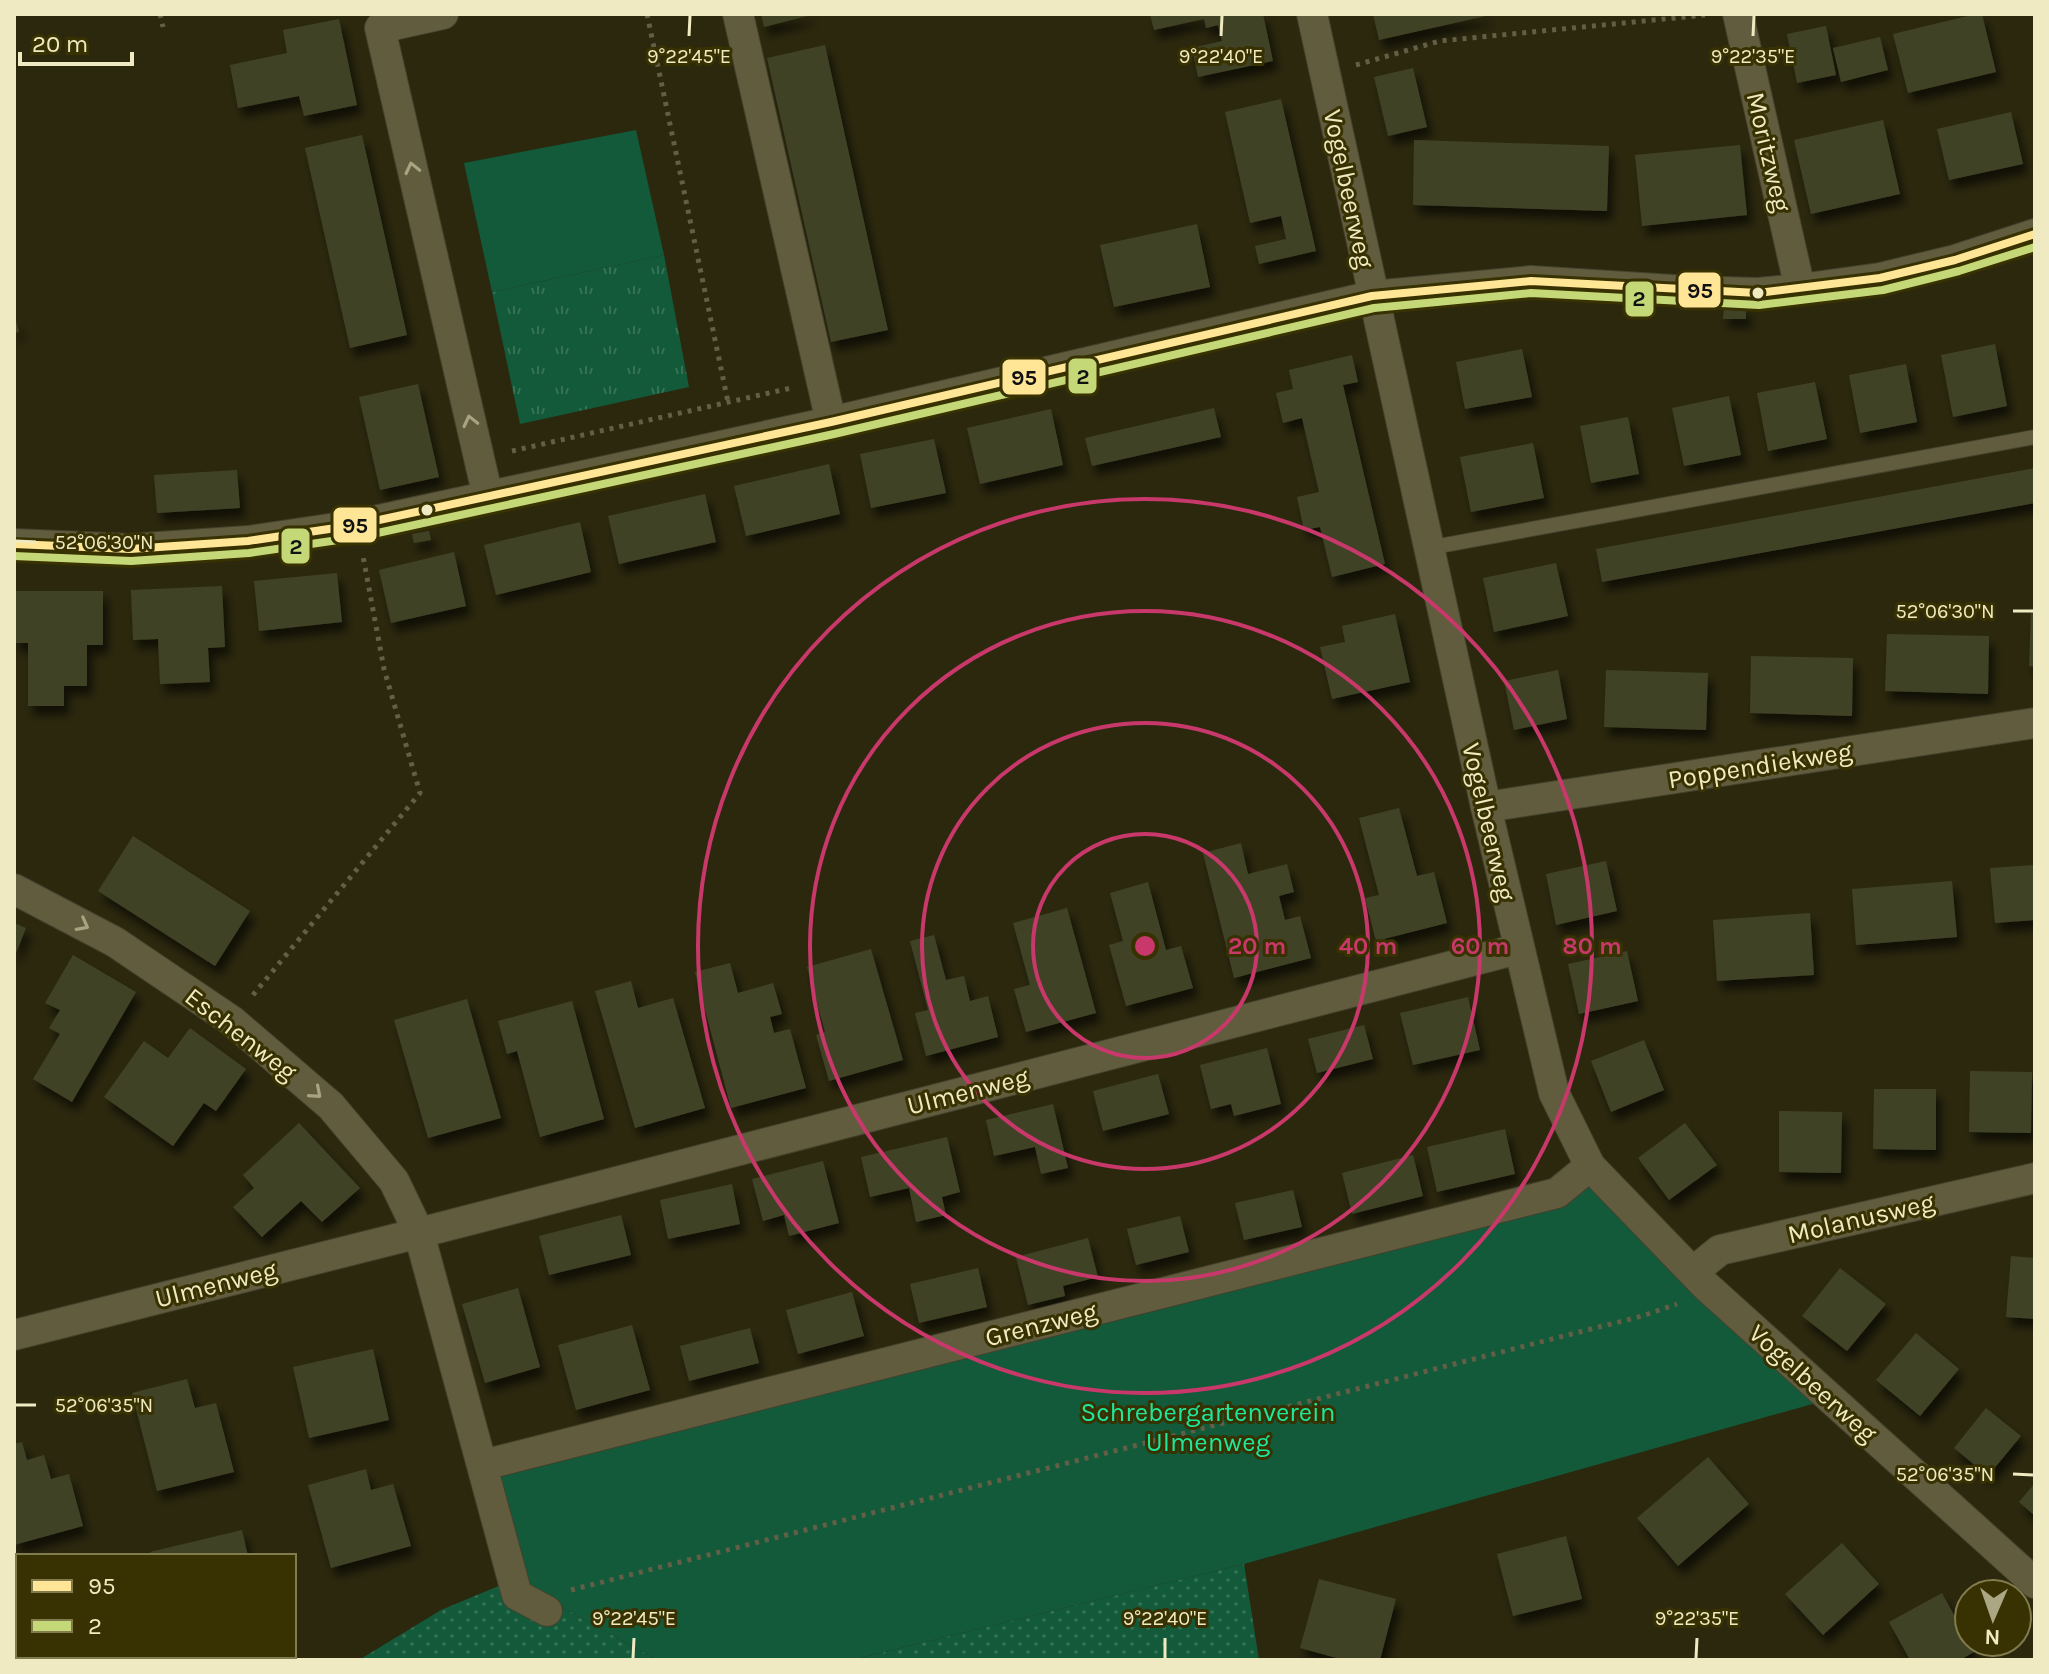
<svg xmlns="http://www.w3.org/2000/svg" width="2049" height="1674" viewBox="0 0 2049 1674" font-family="Karla,sans-serif">
  <style>
    .grass { fill: url(#grass-dots) }
    .park { fill: url(#park-tufts) }
    .garden { fill: #135a3b }
    .building { fill: #414227; filter: url(#shadow) }
    .lines { fill: none; stroke-linecap: round; stroke-linejoin: round }
    .service-casing { stroke: #44412d; stroke-width: 16 }
    .minor-casing { stroke: #44412d; stroke-width: 32 }
    .path { stroke: #635f46; stroke-width: 5; stroke-dasharray: 4 6; stroke-linecap: butt }
    .service { stroke: #615c3e; stroke-width: 14 }
    .minor { stroke: #615c3e; stroke-width: 30 }
    .bus-1-casing { stroke: #383101; stroke-width: 14 }
    .bus-2-casing { stroke: #383101; stroke-width: 14 }
    .bus-1 { stroke: #ffe596; stroke-width: 8 }
    .bus-2 { stroke: #c5d878; stroke-width: 8 }
    .oneway { stroke: #a8a380 }
    .ticks { fill: none; stroke: #f0eac2; stroke-width: 3 }
    .ring { fill: none; stroke: #c9386a; stroke-width: 4 }
    .bus-dot { fill: #f0eac2; stroke: #383101; stroke-width: 3 }
    .labels { text-anchor: middle; stroke-width: 6; stroke-linejoin: round; paint-order: stroke }
    .street-label { font-size: 26px; fill: #f0eac2; stroke: #383101 }
    .park-label { font-size: 26px; fill: #1ee79d; stroke: #383101 }
    .ticks-label { font-size: 20px; text-anchor: middle; fill: #f0eac2; stroke: #383101; stroke-width: 6; stroke-linejoin: round; paint-order: stroke }
    .centre { fill: #c9386a; stroke: #383101; stroke-width: 4 }
    .ring-label { font-size: 24px; text-anchor: middle; font-weight: bold; fill: #c9386a; stroke: #383101; stroke-width: 6; stroke-linejoin: round; paint-order: stroke }
    .line-badge { stroke: #383101; stroke-width: 3 }
    .pale-badge-label { font-size: 22px; text-anchor: middle; font-weight: bold; fill: #111 }
  </style>
  <defs>
    <pattern id="grass-dots" width="8" height="8" patternUnits="userSpaceOnUse" patternTransform="scale(2)"><rect width="8" height="8" fill="#135a3b"/><path d="M2 2h.1M6 6h.1" fill="none" stroke="#367256" stroke-width="1.8" stroke-linecap="round"/></pattern>
    <pattern id="park-tufts" width="24" height="20" patternUnits="userSpaceOnUse" patternTransform="scale(2)"><rect width="24" height="20" fill="#135a3b"/><path d="M3 7l-1-3M5 7V3M7 7l1-3M15 17l-1-3M17 17v-4M19 17l1-3" fill="none" stroke="#367256"/></pattern>
    <filter id="shadow"><feDropShadow dx="5" dy="9" stdDeviation="4" flood-color="#0009"/></filter>
  </defs>
  <rect width="100%" height="100%" fill="#2b280e"/>
  <g class="grass">
    <path d="M1244,1564l15,96h-407z"/>
    <path d="M513,1580l144,80h-298l82,-50z"/>
  </g>
  <path class="park" d="M664,255l25,132 -169,37 -28,-132z"/>
  <g class="garden">
    <path d="M636,130l28,125 -172,37 -28,-129z"/>
    <path d="M1590,1166l240,233 -586,165 -392,96h-195l-144,-80 -30,-115 1074,-272z"/>
  </g>
  <g class="building">
    <path d="M761,14h50v1l-47,12z"/>
    <path d="M1150,14h113l10,47 -75,16 -6,-29 30,-7 -4,-16 -12,3 -2,-9 -50,11z"/>
    <path d="M1373,14h116l1,1 -111,25z"/>
    <path d="M1976,14h6l14,58 -88,21 -15,-59z"/>
    <path d="M339,19l18,86 -53,11 -5,-20 -61,12 -8,-43 57,-12 -4,-23z"/>
    <path d="M1826,26l10,49 -39,8 -10,-49z"/>
    <path d="M1880,37l8,33 -47,12 -8,-34z"/>
    <path d="M825,45l63,285 -57,12 -64,-284z"/>
    <path d="M1413,68l14,59 -39,9 -14,-59z"/>
    <path d="M1281,99l35,152 -57,13 -4,-18 31,-7 -5,-23 -31,7 -25,-111z"/>
    <path d="M2011,112l12,52 -74,16 -12,-51z"/>
    <path d="M1883,120l17,74 -89,20 -17,-74z"/>
    <path d="M362,135l45,200 -57,13 -45,-200z"/>
    <path d="M1414,140l195,6 -2,65 -194,-6z"/>
    <path d="M1740,145l7,70 -105,11 -7,-71z"/>
    <path d="M1197,224l13,63 -96,20 -14,-62z"/>
    <path d="M1724,306l22,1v12h-23z"/>
    <path d="M14,313l5,19 -5,1z"/>
    <path d="M1995,344l12,62 -54,11 -12,-62z"/>
    <path d="M1522,349l10,48 -67,12 -9,-47z"/>
    <path d="M1352,355l6,27 -15,3 42,179 -53,13 -12,-50 -16,3 -7,-33 22,-5 -17,-74 -19,5 -7,-30 17,-4 -4,-19z"/>
    <path d="M1906,364l11,58 -57,11 -11,-58z"/>
    <path d="M1815,382l12,57 -59,12 -11,-58z"/>
    <path d="M418,384l21,93 -59,13 -21,-93z"/>
    <path d="M1729,396l12,59 -57,11 -12,-58z"/>
    <path d="M1214,408l7,29 -129,29 -7,-28z"/>
    <path d="M1051,409l12,56 -83,19 -13,-56z"/>
    <path d="M1628,417l11,57 -48,9 -11,-57z"/>
    <path d="M934,439l12,54 -75,15 -11,-54z"/>
    <path d="M1533,443l11,55 -73,14 -11,-55z"/>
    <path d="M829,464l11,50 -94,22 -12,-50z"/>
    <path d="M2035,468v35l-433,79 -6,-33z"/>
    <path d="M237,470l3,38 -83,5 -3,-38z"/>
    <path d="M705,494l11,48 -97,22 -11,-48z"/>
    <path d="M580,522l11,50 -95,23 -12,-50z"/>
    <path d="M429,531l2,9 -17,3 -2,-9z"/>
    <path d="M454,552l12,54 -75,17 -12,-53z"/>
    <path d="M1556,563l12,53 -74,16 -11,-54z"/>
    <path d="M337,573l5,49 -83,9 -5,-50z"/>
    <path d="M222,586l3,61 -17,1 2,34 -50,2 -2,-45 -25,1 -2,-50z"/>
    <path d="M14,591h89v54h-16v41h-23v20h-36v-63h-14z"/>
    <path d="M2031,609h4v58l-6,-1z"/>
    <path d="M1395,614l15,68 -78,17 -12,-52 25,-5 -3,-16z"/>
    <path d="M1887,634l102,2 -1,58 -103,-3z"/>
    <path d="M1751,656l102,2 -1,58 -102,-3z"/>
    <path d="M1558,670l9,49 -53,11 -10,-49z"/>
    <path d="M1606,670l102,3 -2,57 -102,-3z"/>
    <path d="M1399,808l18,68 17,-4 13,51 -71,18 -11,-43 14,-3 -20,-77z"/>
    <path d="M133,836l117,75 -35,55 -117,-75z"/>
    <path d="M1241,843l7,31 39,-10 7,28 -15,4 6,24 15,-4 11,42 -77,20 -31,-125z"/>
    <path d="M1606,861l11,50 -61,14 -10,-51z"/>
    <path d="M2035,865v55l-40,3 -5,-55z"/>
    <path d="M1952,881l5,56 -101,8 -4,-56z"/>
    <path d="M1148,882l18,68 15,-4 12,42 -67,18 -17,-61 14,-4 -13,-48z"/>
    <path d="M1067,908l29,105 -70,19 -12,-43 16,-4 -17,-62z"/>
    <path d="M1810,913l4,62 -97,6 -4,-61z"/>
    <path d="M14,923l12,5 -12,30z"/>
    <path d="M934,935l12,45 18,-4 6,25 18,-5 10,41 -72,19 -11,-43 13,-3 -18,-69z"/>
    <path d="M871,949l32,111 -74,21 -13,-46 9,-3 -18,-65z"/>
    <path d="M1627,951l11,50 -59,13 -11,-50z"/>
    <path d="M73,955l63,37 -64,110 -39,-23 27,-45 -11,-6 11,-18 -15,-7z"/>
    <path d="M730,963l8,30 35,-10 9,31 -12,3 4,16 16,-4 16,59 -75,20 -36,-136z"/>
    <path d="M631,981l7,27 35,-10 32,110 -70,20 -40,-137z"/>
    <path d="M1468,997l12,53 -67,15 -13,-52z"/>
    <path d="M467,999l34,119 -73,20 -34,-118z"/>
    <path d="M572,1001l32,118 -64,18 -23,-86 -10,3 -9,-33z"/>
    <path d="M1364,1025l9,34 -56,14 -9,-34z"/>
    <path d="M190,1028l56,41 -30,42 -12,-8 -31,43 -69,-49 40,-56 24,17z"/>
    <path d="M1644,1040l20,50 -53,22 -20,-51z"/>
    <path d="M1267,1048l14,56 -47,12 -3,-12 -20,5 -11,-44z"/>
    <path d="M1970,1071l62,1 -1,61 -62,-1z"/>
    <path d="M1158,1074l11,40 -66,17 -10,-40z"/>
    <path d="M1874,1089h62v61l-63,-1z"/>
    <path d="M1053,1104l15,64 -27,6 -6,-27 -41,9 -8,-36z"/>
    <path d="M1779,1111l63,1 -1,61 -62,-1z"/>
    <path d="M299,1123l61,65 -38,34 -21,-21 -39,36 -29,-30 21,-19 -11,-13z"/>
    <path d="M1685,1123l32,42 -48,35 -31,-42z"/>
    <path d="M1505,1129l10,45 -78,18 -10,-45z"/>
    <path d="M947,1137l13,55 -18,5 4,18 -30,7 -7,-34 -39,9 -9,-40z"/>
    <path d="M1413,1155l10,41 -71,18 -10,-41z"/>
    <path d="M823,1161l16,62 -50,13 -5,-21 -21,6 -11,-42z"/>
    <path d="M732,1184l8,40 -72,15 -8,-39z"/>
    <path d="M1293,1190l9,37 -58,13 -9,-37z"/>
    <path d="M621,1215l10,40 -82,20 -10,-39z"/>
    <path d="M1180,1216l9,36 -53,13 -9,-36z"/>
    <path d="M1088,1238l10,39 -35,9 2,10 -37,9 -12,-48z"/>
    <path d="M2011,1256l24,2v61l-29,-2z"/>
    <path d="M978,1268l9,39 -68,16 -9,-39z"/>
    <path d="M1840,1268l46,36 -39,47 -45,-35z"/>
    <path d="M518,1288l22,79 -55,16 -23,-79z"/>
    <path d="M852,1292l12,44 -66,18 -12,-44z"/>
    <path d="M632,1325l18,65 -74,20 -18,-65z"/>
    <path d="M750,1328l9,35 -70,18 -9,-35z"/>
    <path d="M1916,1333l43,36 -39,47 -44,-36z"/>
    <path d="M373,1349l16,71 -80,18 -16,-71z"/>
    <path d="M187,1379l8,29 21,-5 18,69 -77,19 -25,-98z"/>
    <path d="M1986,1408l35,28 -33,40 -34,-28z"/>
    <path d="M22,1442l5,18 17,-5 7,24 18,-5 14,52 -69,19v-101z"/>
    <path d="M1708,1457l41,47 -71,62 -41,-48z"/>
    <path d="M366,1469l5,21 22,-6 18,62 -80,22 -23,-83z"/>
    <path d="M2035,1483v33l-16,-14z"/>
    <path d="M242,1530l6,26h-97l-1,-4z"/>
    <path d="M1566,1536l16,63 -69,17 -16,-62z"/>
    <path d="M1842,1543l37,41 -56,51 -38,-41z"/>
    <path d="M1319,1579l77,20 -16,61h-36l-44,-12z"/>
    <path d="M1942,1593l32,59 -14,8h-50l-21,-38z"/>
    <path d="M18,1596v39h-1l-3,-38z"/>
    <path d="M21,1656h101l1,4h-101z"/>
  </g>
  <g class="lines">
    <defs>
      <path id="service" d="M1428,548l607,-111"/>
      <g id="minor">
        <path d="M443,14l-63,14 108,469"/>
        <path d="M738,14l93,408"/>
        <path d="M1312,14l174,793 68,286 36,73 115,119 330,298"/>
        <path d="M1738,14l62,275"/>
        <path d="M14,544l116,5 118,-8 108,-16 475,-103 541,-126 159,-15 158,10 69,2 42,-4 80,-11 75,-18 80,-26"/>
        <path d="M1486,807l549,-84"/>
        <path d="M14,889l101,53 117,79 99,85 63,75 25,52 98,362 30,16"/>
        <path d="M1693,1272l27,-22 315,-72"/>
        <path d="M14,1335l405,-102 1099,-284"/>
        <path d="M483,1465l1074,-272 33,-27"/>
      </g>
    </defs>
    <use href="#service" class="service-casing"/>
    <use href="#minor" class="minor-casing"/>
    <g class="path">
      <path d="M160,14l3,13"/>
      <path d="M647,14l81,388"/>
      <path d="M1356,65l84,-24 265,-26"/>
      <path d="M512,451l279,-63"/>
      <path d="M253,995l167,-202 -36,-124 -21,-113"/>
      <path d="M571,1590l1071,-274 35,-12"/>
    </g>
    <use href="#service" class="service"/>
    <use href="#minor" class="minor"/>
    <defs>
      <path id="bus-1" d="M14,544l116,5 118,-8 108,-16 475,-103 541,-126 159,-15 227,12 122,-15 75,-18 80,-26"/>
      <path id="bus-2" d="M14,556l117,5 118,-8 110,-16 475,-103 540,-126 157,-15 228,12 124,-15 76,-19 76,-24"/>
    </defs>
    <use href="#bus-1" class="bus-1-casing"/>
    <use href="#bus-2" class="bus-2-casing"/>
    <use href="#bus-1" class="bus-1"/>
    <use href="#bus-2" class="bus-2"/>
  </g>
  <defs><path id="oneway-chevron" d="M-2-3.5L2.5 0L-2 3.5" fill="none" stroke-width="1.6" stroke-linecap="round" stroke-linejoin="round" transform="scale(2)"/></defs>
  <g class="oneway">
    <use href="#oneway-chevron" transform="translate(412 168) rotate(-103)"/>
    <use href="#oneway-chevron" transform="translate(470 421) rotate(-103)"/>
    <use href="#oneway-chevron" transform="translate(83 925) rotate(28)"/>
    <use href="#oneway-chevron" transform="translate(316 1093) rotate(41)"/>
  </g>
  <path class="ticks" d="M689,36l1,-20M1221,36l1,-20M1753,36l1,-20M16,541l20,1M2013,611h20M16,1405h20M2013,1474l20,1M633,1658l1,-20M1165,1658v-20M1696,1658l1,-20"/>
  <g class="ring">
    <circle cx="1145" cy="946" r="112"/>
    <circle cx="1145" cy="946" r="223"/>
    <circle cx="1145" cy="946" r="335"/>
    <circle cx="1145" cy="946" r="447"/>
  </g>
  <g class="bus-dot">
    <circle cx="1758" cy="293" r="7"/>
    <circle cx="427" cy="510" r="7"/>
  </g>
  <g class="labels">
    <g class="street-label">
      <text transform="translate(1769 152) rotate(77)" y="9">Moritzweg</text>
      <text transform="translate(1349 189) rotate(78)" y="9">Vogelbeerweg</text>
      <text transform="translate(1760 765) rotate(-9)" y="9">Poppendiekweg</text>
      <text transform="translate(1489 822) rotate(77)" y="9">Vogelbeerweg</text>
      <text transform="translate(241 1034) rotate(38)" y="9">Eschenweg</text>
      <text transform="translate(968 1091) rotate(-14)" y="9">Ulmenweg</text>
      <text transform="translate(1861 1218) rotate(-13)" y="9">Molanusweg</text>
      <text transform="translate(216 1284) rotate(-14)" y="9">Ulmenweg</text>
      <text transform="translate(1041 1324) rotate(-14)" y="9">Grenzweg</text>
      <text transform="translate(1813 1383) rotate(42)" y="9">Vogelbeerweg</text>
    </g>
    <g class="park-label">
      <text x="1208" y="1421">Schrebergartenverein<tspan x="1208" dy="30">Ulmenweg</tspan></text>
    </g>
  </g>
  <g class="ticks-label">
    <text x="689" y="63">9°22'45"E</text>
    <text x="1221" y="63">9°22'40"E</text>
    <text x="1753" y="63">9°22'35"E</text>
    <text x="104" y="549">52°06'30"N</text>
    <text x="1945" y="618">52°06'30"N</text>
    <text x="104" y="1412">52°06'35"N</text>
    <text x="1945" y="1481">52°06'35"N</text>
    <text x="634" y="1625">9°22'45"E</text>
    <text x="1165" y="1625">9°22'40"E</text>
    <text x="1697" y="1625">9°22'35"E</text>
  </g>
  <circle cx="1145" cy="946" r="12" class="centre"/>
  <g class="ring-label">
    <text x="1257" y="954">20 m</text>
    <text x="1368" y="954">40 m</text>
    <text x="1480" y="954">60 m</text>
    <text x="1592" y="954">80 m</text>
  </g>
  <g class="line-badge">
    <rect x="1677" y="271" width="45" height="38" rx="8" fill="#ffe596"/>
    <rect x="1624" y="280" width="31" height="38" rx="8" fill="#c5d878"/>
    <rect x="1067" y="357" width="31" height="38" rx="8" fill="#c5d878"/>
    <rect x="1001" y="358" width="46" height="38" rx="8" fill="#ffe596"/>
    <rect x="332" y="506" width="46" height="38" rx="8" fill="#ffe596"/>
    <rect x="280" y="527" width="31" height="38" rx="8" fill="#c5d878"/>
  </g>
  <g class="pale-badge-label">
    <text x="1700" y="298">95</text>
    <text x="1639" y="306">2</text>
    <text x="1083" y="384">2</text>
    <text x="1024" y="385">95</text>
    <text x="355" y="533">95</text>
    <text x="296" y="554">2</text>
  </g>
  <rect width="2049" height="1674" fill="none" stroke="#f0eac2" stroke-width="32"/>
  <rect x="16" y="1554" width="280" height="104" fill="#383101" stroke="#827b4e" stroke-width="2"/>
  <rect x="32" y="1580" width="40" height="12" fill="#ffe596" stroke="#827b4e" stroke-width="2"/>
  <text x="88" y="1594" font-size="24" fill="#f0eac2">95</text>
  <rect x="32" y="1620" width="40" height="12" fill="#c5d878" stroke="#827b4e" stroke-width="2"/>
  <text x="88" y="1634" font-size="24" fill="#f0eac2">2</text>
  <g transform="translate(1993 1618) rotate(182)"><circle r="38" fill="#383101" stroke="#827b4e" stroke-width="2"/>
  <path d="M0-6L14 30L0 20L-14 30Z" fill="#aba683"/>
  <text y="-12" font-size="22" font-weight="bold" text-anchor="middle" fill="#f0eac2">N</text>
  </g>
  <path d="M20 52v12h112v-12" fill="none" stroke="#f0eac2" stroke-width="4"/>
  <text x="32" y="52" font-size="24" fill="#f0eac2" stroke="#383101" stroke-width="6" paint-order="stroke">20 m</text>
</svg>
